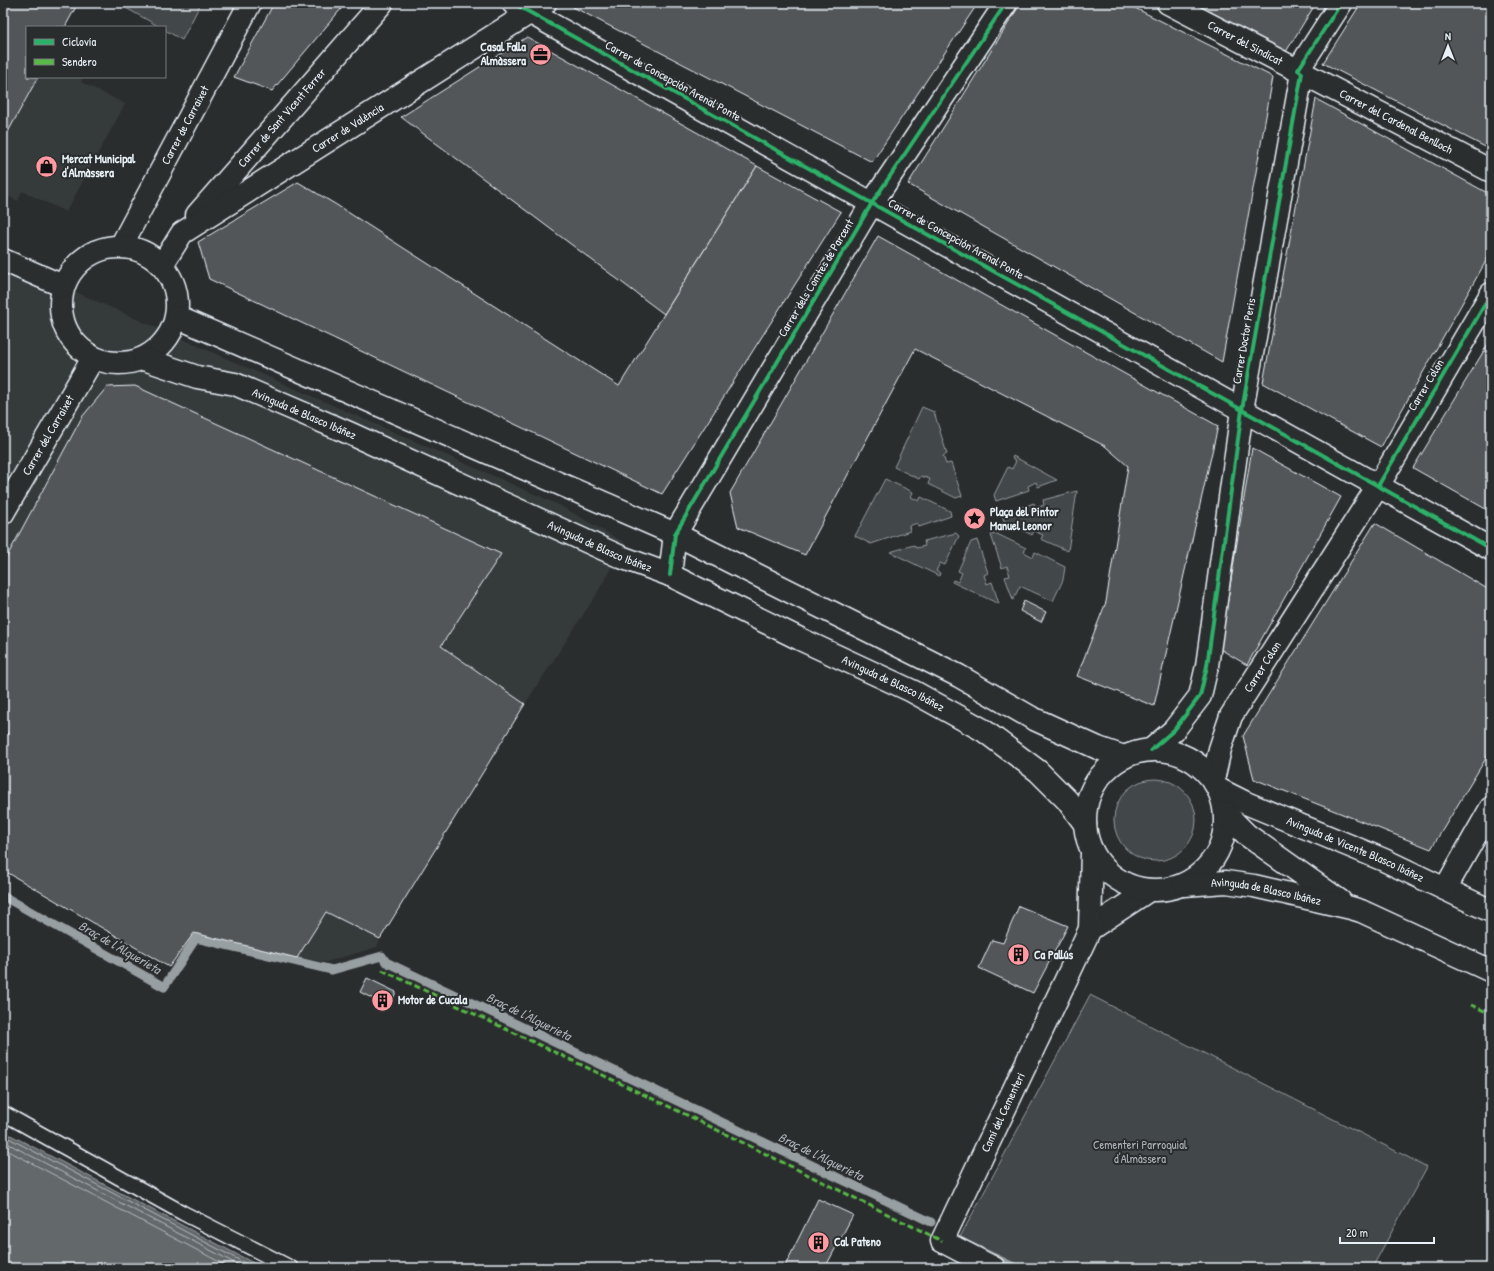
<svg xmlns="http://www.w3.org/2000/svg" width="1494" height="1271" viewBox="0 0 1494 1271" font-family="'Patrick Hand',sans-serif">
  <style>
    .built { fill: #363a3b }
    .green { fill: #424648; stroke: #959ca0 }
    .water { fill: #63686b; stroke: #989fa3 }
    .lines { fill: none; stroke-linecap: round; stroke-linejoin: round }
    .shore { stroke: #b3bac0; stroke-width: 1 }
    .stream { stroke: #989fa3; stroke-width: 9 }
    .building { fill: #535759; stroke: #e8f1f8 }
    .lane-casing { stroke: #e8f1f8; stroke-width: 17 }
    .street-casing { stroke: #e8f1f8; stroke-width: 25 }
    .secondary-casing { stroke: #e8f1f8; stroke-width: 25 }
    .lane { stroke: #2a2d2e; stroke-width: 14 }
    .street { stroke: #2a2d2e; stroke-width: 22 }
    .secondary { stroke: #2a2d2e; stroke-width: 22 }
    .quiet { stroke: #58b947; stroke-width: 3; stroke-dasharray: 6 3; stroke-linecap: butt }
    .cycleway-casing { stroke: #2a2d2e; stroke-width: 6 }
    .cycleway { stroke: #2db169; stroke-width: 4 }
    .labels { text-anchor: middle; stroke-width: 4; stroke-linejoin: round; paint-order: stroke }
    .street-label { font-size: 12px; fill: #e8f1f8; stroke: #2a2d2e }
    .poi-label { font-size: 12px; font-weight: bold; fill: #e8f1f8; stroke: #2a2d2e; text-anchor: start }
    .park-label { font-size: 12px; fill: #aeb5ba; stroke: #2a2d2e }
    .water-label { font-size: 13px; font-style: italic; fill: #acb3b9; stroke: #2a2d2e }
  </style>
  <rect width="100%" height="100%" fill="#2a2d2e"/>
  <filter id="ink" filterUnits="userSpaceOnUse"><feTurbulence type="fractalNoise" baseFrequency=".025" numOctaves="2"/><feDisplacementMap in="SourceGraphic" scale="8" xChannelSelector="R" yChannelSelector="G"/><feConvolveMatrix kernelMatrix="1 2 1 2 8 2 1 2 1" color-interpolation-filters="sRGB"/></filter>
  <g filter="url(#ink)">
    <g class="built">
      <path d="M3,3l24,24v50h56l-2,5 44,22 -59,108 -44,-21 -4,10 -15,-7z"/>
      <path d="M3,260l556,245 66,38 -29,52 -71,109 -145,235 -3,8 -51,15 -29,-4 -103,-25 -25,34 -166,-97z"/>
    </g>
    <g class="green">
      <path d="M117,3h84l-19,37 -17,-10v-3h-5z"/>
      <path d="M922,407l12,5 13,42 -4,2 3,8 5,-1 11,33 -6,2 -28,-14 2,-5 -9,-3 -2,3 -25,-12z"/>
      <path d="M1013,456l44,24 -19,7 -2,-5 -8,4 1,4 -33,11 -2,-6 14,-28 4,2 4,-8 -4,-3z"/>
      <path d="M885,479l28,13 -2,5 8,4 2,-4 29,14 1,5 -32,11 -2,-4 -8,3 1,5 -39,13 -16,-8z"/>
      <path d="M1077,491l-9,60 -27,-12 2,-4 -9,-4 -2,4 -28,-14 -2,-7 32,-11 2,5 8,-3 -1,-5z"/>
      <path d="M956,533l3,3 -14,29 -5,-2 -4,8 4,2 -1,3 -49,-24 24,-7 2,3 9,-2 -1,-5z"/>
      <path d="M997,534l29,14 -2,4 9,5 2,-5 30,15 -2,13 -10,21 -33,-15 -7,14 -8,-23 5,-1 -3,-10 -5,2 -11,-33z"/>
      <path d="M977,540l11,33 -4,2 3,9 5,-2 7,22 -47,-22 1,-2 5,2 4,-9 -4,-2 13,-29z"/>
      <circle cx="1155" cy="820" r="41"/>
      <path d="M1090,995l337,172 -55,101h-347l-65,-31z"/>
    </g>
    <path class="water" d="M3,1131l260,137h-260z"/>
    <g class="lines">
      <g class="shore">
        <path d="M3,1135l251,133"/>
        <path d="M3,1141l241,127"/>
        <path d="M3,1148l228,120"/>
      </g>
      <g class="stream">
        <path d="M3,896l161,91 32,-49 136,32 50,-14 4,6 545,260"/>
        <path d="M994,1258l20,10"/>
      </g>
    </g>
    <g class="building">
      <path d="M3,3h75l-13,24h-38v50h11l-35,64z"/>
      <path d="M274,3h72l-74,88 -38,-14z"/>
      <path d="M578,3h400l-106,159 -299,-155z"/>
      <path d="M1021,3h104l148,74 -51,285 -314,-178z"/>
      <path d="M1194,3h122l-32,52z"/>
      <path d="M1361,3h130v147l-168,-87z"/>
      <path d="M527,37l230,129 -93,148 -263,-197z"/>
      <path d="M1316,99l175,96v57l-110,195 -118,-64z"/>
      <path d="M757,166l84,46 -179,282 -453,-215 -11,-37 100,-60 37,22 284,182z"/>
      <path d="M878,236l340,190 -64,280 -77,-30 29,-74 22,-136 -23,-20 -190,-97 -110,206 -67,-28 -8,-34z"/>
      <path d="M1491,339v173l-78,-44z"/>
      <path d="M135,386l366,168 -60,92 84,58 -145,235 -54,-27 -29,46 -103,-25 -25,34 -166,-97v-127l5,-10 -5,-4v-165l79,-147 25,-30z"/>
      <path d="M1252,448l89,49 -94,168 -27,-16z"/>
      <path d="M1375,523l116,68v159l-60,99 -177,-70 -11,-43z"/>
      <path d="M1024,601l22,11 -5,10 -21,-11z"/>
      <path d="M1491,841v36l-6,-26z"/>
      <path d="M1019,906l49,20 -35,67 -54,-25 13,-28 11,3z"/>
      <path d="M367,978l29,14 -7,15 -29,-15z"/>
      <path d="M818,1199l35,16 -28,53h-41z"/>
    </g>
    <g class="lines">
      <defs>
        <path id="lane" d="M3,1113l180,100 108,55"/>
        <g id="street">
          <path d="M513,3l978,546"/>
          <path id="s1" d="M1168,3l323,168"/>
          <path id="s2" d="M197,215l185,-212"/>
          <path id="s3" d="M121,246l129,-243"/>
          <path id="s4" d="M162,265l20,-32 363,-230"/>
          <path id="s5" d="M3,513l90,-155"/>
          <path d="M670,575l5,-41 197,-331 134,-200"/>
          <path d="M1151,750l23,-20 26,-34 7,-30 35,-256 60,-337 -4,-3 43,-67"/>
          <path id="s6" d="M1213,780l7,-31 11,-33 147,-230 113,-192"/>
          <path id="s7" d="M1218,789l28,14 138,57 107,51"/>
          <path d="M1445,889l46,-81"/>
          <path d="M1090,929l59,-39"/>
          <path id="s8" d="M994,1268l-52,-27 148,-312 2,-78"/>
        </g>
        <g id="secondary">
          <circle cx="119" cy="305" r="58"/>
          <path d="M3,260l60,26"/>
          <path d="M177,317l498,217 284,142 73,42 66,30 26,9"/>
          <path id="s9" d="M144,359l53,18 38,7 114,49 272,124 49,18 130,64 112,52 71,39 55,41 29,29 18,24"/>
          <circle cx="1155" cy="820" r="70"/>
          <path d="M1225,813l22,22 93,66"/>
          <path id="s10" d="M1184,885l42,-3 28,4 97,22 10,3 130,60"/>
        </g>
      </defs>
      <use href="#lane" class="lane-casing"/>
      <use href="#street" class="street-casing"/>
      <use href="#secondary" class="secondary-casing"/>
      <use href="#lane" class="lane"/>
      <use href="#street" class="street"/>
      <use href="#secondary" class="secondary"/>
      <g class="quiet">
        <path d="M382,970l313,149 247,122"/>
        <path d="M1471,1005l20,9"/>
      </g>
      <defs>
        <g id="cycleway">
          <path d="M513,3l978,546"/>
          <path d="M1378,486l113,-192"/>
          <path d="M670,575l5,-41 197,-331 134,-200"/>
          <path d="M1151,750l23,-20 26,-34 7,-30 35,-256 60,-337 -4,-3 43,-67"/>
        </g>
      </defs>
      <use href="#cycleway" class="cycleway-casing"/>
      <use href="#cycleway" class="cycleway"/>
    </g>
  </g>
  <defs>
    <symbol id="office-disc" viewBox="-11 -11 22 22"><circle r="9.5" fill="#ff9aa2" stroke="#2a2d2e"/><path d="M-6-3h4V-5.5h4V-3h4V5H-6ZM-1-4.5V-3h2v-1.5ZM-6 0V1H6V0Z" fill="#111"/></symbol>
    <symbol id="shop-disc" viewBox="-11 -11 22 22"><circle r="9.5" fill="#ff9aa2" stroke="#2a2d2e"/><path d="M-5-2.5h2.3a2.7 3.5 0 0 1 5.4 0H5L5.5 6h-11ZM-1.5-2.5h3a1.5 2.3 0 0 0-3 0Z" fill="#111"/></symbol>
    <symbol id="sight-disc" viewBox="-11 -11 22 22"><circle r="9.5" fill="#ff9aa2" stroke="#2a2d2e"/><path d="M0-6L1.8-2.2L6-1.7L2.9 1.2L3.7 5.4L0 3.3L-3.7 5.4L-2.9 1.2L-6-1.7L-1.8-2.2Z" fill="#111"/></symbol>
    <symbol id="building-disc" viewBox="-11 -11 22 22"><circle r="9.5" fill="#ff9aa2" stroke="#2a2d2e"/><path d="M-4-6H4V6H1V3H-1V6H-4ZM-2.5-4.3h1.7v1.8h-1.7ZM.8-4.3h1.7v1.8H.8ZM-2.5-1h1.7V.8h-1.7ZM.8-1h1.7V.8H.8Z" fill="#111"/></symbol>
  </defs>
  <g fill-rule="evenodd">
    <use href="#office-disc" x="528" y="42" width="25" height="25"/>
    <use href="#shop-disc" x="34" y="154" width="25" height="25"/>
    <use href="#sight-disc" x="962" y="506" width="25" height="25"/>
    <use href="#building-disc" x="1006" y="942" width="25" height="25"/>
    <use href="#building-disc" x="370" y="988" width="25" height="25"/>
    <use href="#building-disc" x="806" y="1230" width="25" height="25"/>
  </g>
  <g class="labels">
    <g class="street-label">
      <text dy="4" stroke="none"><textPath href="#s1" startOffset="87">Carrer del Sindicat</textPath></text>
      <text transform="translate(673 81) rotate(29)" y="4">Carrer de Concepción Arenal Ponte</text>
      <text dy="4" stroke="none"><textPath href="#s2" startOffset="129">Carrer de Sant Vicent Ferrer</textPath></text>
      <text dy="4" stroke="none"><textPath href="#s1" startOffset="257">Carrer del Cardenal Benlloch</textPath></text>
      <text dy="4" stroke="none"><textPath href="#s3" startOffset="137">Carrer de Carraixet</textPath></text>
      <text dy="4" stroke="none"><textPath href="#s4" startOffset="234">Carrer de València</textPath></text>
      <text transform="translate(956 239) rotate(29)" y="4">Carrer de Concepción Arenal Ponte</text>
      <text transform="translate(816 278) rotate(-59)" y="4">Carrer dels Comtes de Parcent</text>
      <text transform="translate(1244 341) rotate(-80)" y="4">Carrer Doctor Peris</text>
      <text transform="translate(1426 385) rotate(-59)" y="4">Carrer Colon</text>
      <text dy="4" stroke="none"><textPath href="#s9" startOffset="170">Avinguda de Blasco Ibáñez</textPath></text>
      <text dy="4" stroke="none"><textPath href="#s5" startOffset="90">Carrer del Carraixet</textPath></text>
      <text dy="4" stroke="none"><textPath href="#s9" startOffset="494">Avinguda de Blasco Ibáñez</textPath></text>
      <text dy="4" stroke="none"><textPath href="#s6" startOffset="125">Carrer Colon</textPath></text>
      <text dy="4" stroke="none"><textPath href="#s9" startOffset="818">Avinguda de Blasco Ibáñez</textPath></text>
      <text dy="4" stroke="none"><textPath href="#s7" startOffset="150">Avinguda de Vicente Blasco Ibáñez</textPath></text>
      <text dy="4" stroke="none"><textPath href="#s10" startOffset="83">Avinguda de Blasco Ibáñez</textPath></text>
      <text dy="4" stroke="none"><textPath href="#s8" startOffset="201">Camí del Cementeri</textPath></text>
    </g>
    <g class="poi-label">
      <text x="526" y="51" text-anchor="end">Casal Falla<tspan x="526" dy="14">Almàssera</tspan></text>
      <text x="62" y="163">Mercat Municipal<tspan x="62" dy="14">d'Almàssera</tspan></text>
      <text x="990" y="516">Plaça del Pintor<tspan x="990" dy="14">Manuel Leonor</tspan></text>
      <text x="1034" y="959">Ca Pallús</text>
      <text x="398" y="1004">Motor de Cucala</text>
      <text x="834" y="1246">Cal Pateno</text>
    </g>
    <g class="park-label">
      <text x="1140" y="1149">Cementeri Parroquial<tspan x="1140" dy="14">d'Almàssera</tspan></text>
    </g>
    <g class="water-label">
      <text transform="translate(120 947) rotate(30)" y="5">Braç de l'Alquerieta</text>
      <text transform="translate(529 1016) rotate(26)" y="5">Braç de l'Alquerieta</text>
      <text transform="translate(821 1156) rotate(26)" y="5">Braç de l'Alquerieta</text>
    </g>
  </g>
  <rect width="1494" height="1271" fill="none" stroke="#2a2d2e" stroke-width="16"/>
  <rect x="8" y="8" width="1478" height="1255" fill="none" stroke="#e8f1f8" stroke-width="1.5" filter="url(#ink)"/>
  <rect x="26" y="26" width="140" height="52" fill="#2a2d2e" stroke="#767b7f"/>
  <rect x="34" y="39" width="20" height="6" fill="#2db169" stroke="#767b7f"/>
  <text x="62" y="46" font-size="12" fill="#e8f1f8">Ciclovía</text>
  <rect x="34" y="59" width="20" height="6" fill="#58b947" stroke="#767b7f"/>
  <text x="62" y="66" font-size="12" fill="#e8f1f8">Sendero</text>
  <g transform="translate(1448 46)" stroke="#2a2d2e" stroke-width="3" paint-order="stroke">
  <path d="M0-3L7 15L0 10L-7 15Z" fill="#e8f1f8"/>
  <text y="-6" font-size="11" font-weight="bold" text-anchor="middle" fill="#e8f1f8">N</text>
  </g>
  <path d="M1340 1237v6h94v-6" fill="none" stroke="#e8f1f8" stroke-width="2"/>
  <text x="1346" y="1237" font-size="12" fill="#e8f1f8" stroke="#2a2d2e" stroke-width="3" paint-order="stroke">20 m</text>
</svg>
